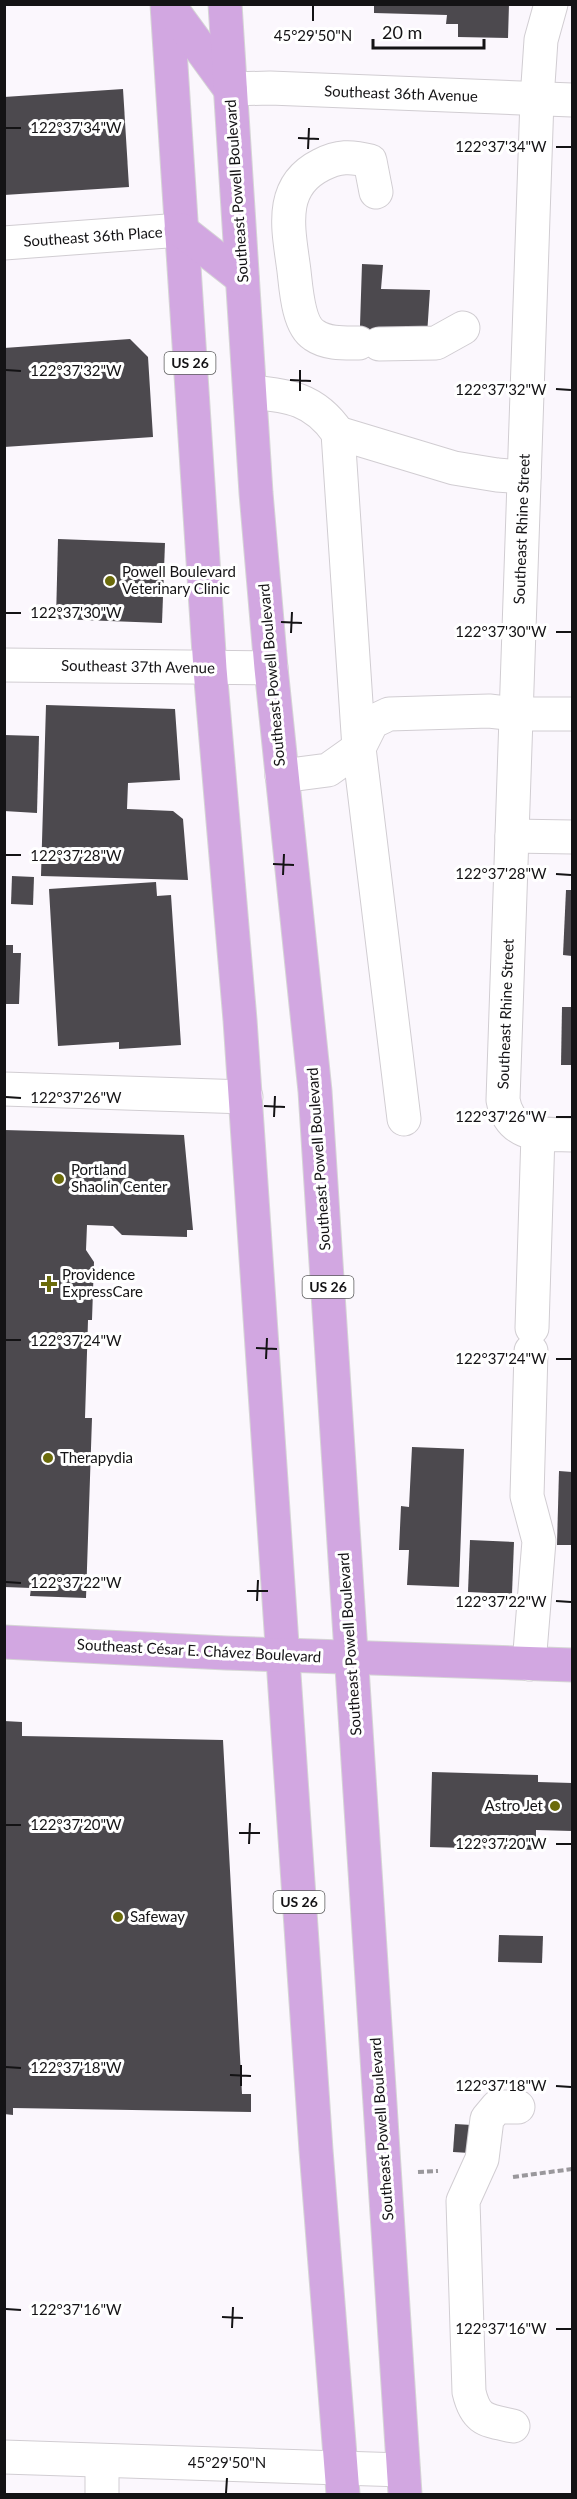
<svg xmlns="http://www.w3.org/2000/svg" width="577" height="2499" viewBox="0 0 577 2499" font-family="Lato,sans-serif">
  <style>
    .building { fill: #4c494e }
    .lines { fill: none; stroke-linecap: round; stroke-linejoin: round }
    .minor-casing { stroke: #d1cdd2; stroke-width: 35 }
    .major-casing { stroke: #d5d5d5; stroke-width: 35 }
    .path { stroke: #9a989c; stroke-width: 4; stroke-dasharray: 6 3; stroke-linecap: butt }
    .minor { stroke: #fff; stroke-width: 33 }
    .major { stroke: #d2a7e1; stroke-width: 33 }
    .ticks { fill: none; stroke: #141315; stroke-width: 2 }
    .poi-dot { fill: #6b6b0b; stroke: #fff; stroke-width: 2 }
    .labels { text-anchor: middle; stroke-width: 6; stroke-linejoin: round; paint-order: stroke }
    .shield { fill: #fff; stroke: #5a5a5b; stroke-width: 1.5 }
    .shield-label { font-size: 14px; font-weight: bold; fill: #141315 }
    .street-label { font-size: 15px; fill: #141315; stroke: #fff }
    .poi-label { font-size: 15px; fill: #141315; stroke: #fff; text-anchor: start }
    .ticks-label { font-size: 15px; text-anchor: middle; fill: #141315; stroke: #fff; stroke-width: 6; stroke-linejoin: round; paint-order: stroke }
  </style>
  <rect width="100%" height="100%" fill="#fbf7fd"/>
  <g class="building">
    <path d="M374,4h135l-1,34 -50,-1v-13h-12l1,-9 -73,-2z"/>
    <path d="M123,89l6,98 -125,8v-98z"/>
    <path d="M362,264l21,1 -2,24 49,1 -3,45 -48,22 -20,-1z"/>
    <path d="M130,339l18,18 5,80 -149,10v-99z"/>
    <path d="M58,539l107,4 -3,80 -106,-4z"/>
    <path d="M46,705l129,4 5,71 -52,3 -1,26 46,2 10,8 5,61 -147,-4z"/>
    <path d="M4,735l35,1 -2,77 -33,-2z"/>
    <path d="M12,876l22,1 -1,28 -22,-1z"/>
    <path d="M156,882l1,14 14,-1 10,150 -62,4v-7l-61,4 -9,-157z"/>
    <path d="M566,890h6v66l-9,-1z"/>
    <path d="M4,945h9v8h8l-2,51h-15z"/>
    <path d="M562,1007h10v58h-11z"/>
    <path d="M4,1130l180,5 9,95h-6v7l-65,-2 -9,-9 -26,-1 -1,25 8,12 -2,58h-4l-3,98h7l-6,180 -56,-2 1,-8 -27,-1z"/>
    <path d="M412,1447l52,2 -5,138 -52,-2 2,-35h-10l2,-44 8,1z"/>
    <path d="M559,1471l13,1v73h-15z"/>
    <path d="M470,1540l44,2 -2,52 -44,-2z"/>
    <path d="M4,1721l18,1v14l201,4 19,354h9v18l-238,-4v7l-9,-1z"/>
    <path d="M432,1772l106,3v7l34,1v48l-36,-1v20l-106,-3z"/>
    <path d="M499,1935l44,1 -1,27 -44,-1z"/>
    <path d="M455,2124l17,1 -2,28 -17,-1z"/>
  </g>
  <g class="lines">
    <defs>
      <g id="minor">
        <path d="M551,4l-10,36 -4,59 -34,1001c7,38 38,34 69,35"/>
        <path d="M230,89l40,-1 302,12"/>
        <path d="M4,243l177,-13"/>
        <path d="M359,343c-15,0 -32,1 -45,-8 -16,-10 -18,-47 -20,-64 -5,-40 -17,-84 27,-106 17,-9 30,-9 49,-4l6,31"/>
        <path d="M379,344l57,-1 27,-15"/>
        <path d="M250,392c38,3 65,7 88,41l21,315 45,371"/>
        <path d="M338,433l116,35 43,7 27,2"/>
        <path d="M4,665l267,3"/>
        <path d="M282,776l46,-6 31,-22 13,-26 17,-8 100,-3 27,3h56"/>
        <path d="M512,836l60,1"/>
        <path d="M4,1089l242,8"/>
        <path d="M532,1328l6,-194"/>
        <path d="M529,1664l10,-123 -12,-45 4,-145"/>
        <path d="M513,2426c-27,-6 -37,-5 -44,-34l-6,-191 19,-42 5,-40 10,-12h21"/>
        <path d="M4,2457l399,13"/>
        <path d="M102,2461v33"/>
      </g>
      <g id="major">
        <path d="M167,4l43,665 30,351 76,1130 27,344"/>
        <path d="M168,4l62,85"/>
        <path d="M225,4l31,489 15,175 44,423 90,1403"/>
        <path d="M181,230l61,48"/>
        <path d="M4,1642l222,11 346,12"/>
      </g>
    </defs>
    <use href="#minor" class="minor-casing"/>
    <use href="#major" class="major-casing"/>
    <g class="path">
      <path d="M418,2172l20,-1"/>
      <path d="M513,2177l59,-8"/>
    </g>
    <use href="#minor" class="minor"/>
    <use href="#major" class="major"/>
  </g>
  <path class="ticks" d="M313,21v-15M6,128h15M298,138l21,1M556,147h15M308,149l1,-21M6,370l15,1M290,380l21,1M556,389l15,1M300,391v-21M6,613h15M281,622l21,1M556,632h15M291,633l1,-21M6,855h15M273,864l21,1M556,874l15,1M283,875l1,-21M6,1097l15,1M264,1106l21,1M274,1117l1,-21M556,1117h15M6,1340h15M256,1348l21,1M266,1359l1,-21M556,1359h15M6,1582l15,1M247,1591h21M257,1601l1,-21M556,1601l15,1M6,1825h15M239,1833h21M249,1844l1,-21M556,1844h15M6,2067l15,1M230,2075l21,1M241,2086v-21M556,2086l15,1M6,2309l15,1M222,2317l21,1M232,2328l1,-21M556,2329h15M226,2493l1,-15"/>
  <g class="poi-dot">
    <circle cx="110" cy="581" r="6"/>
    <circle cx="59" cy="1179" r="6"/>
    <path d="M46 1275h6v6h6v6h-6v6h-6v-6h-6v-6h6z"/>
    <circle cx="48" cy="1458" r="6"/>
    <circle cx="555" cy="1806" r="6"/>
    <circle cx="118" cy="1917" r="6"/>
  </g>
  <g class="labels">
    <g class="shield">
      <rect x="164.5" y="352" width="51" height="22" rx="4.5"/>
      <rect x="302.5" y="1276" width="51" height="22" rx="4.5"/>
      <rect x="273.5" y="1891" width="51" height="22" rx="4.5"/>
    </g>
    <g class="shield-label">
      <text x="190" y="368">US 26</text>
      <text x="328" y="1292">US 26</text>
      <text x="299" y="1907">US 26</text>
    </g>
    <g class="street-label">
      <text transform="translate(401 94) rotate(2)" y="5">Southeast 36th Avenue</text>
      <text transform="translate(237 191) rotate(-94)" y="5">Southeast Powell Boulevard</text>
      <text transform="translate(93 237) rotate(-4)" y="5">Southeast 36th Place</text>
      <text transform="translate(522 529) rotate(-88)" y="5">Southeast Rhine Street</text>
      <text transform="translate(138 667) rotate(1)" y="5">Southeast 37th Avenue</text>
      <text transform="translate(272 675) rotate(-95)" y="5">Southeast Powell Boulevard</text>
      <text transform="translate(506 1014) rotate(-88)" y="5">Southeast Rhine Street</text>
      <text transform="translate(319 1159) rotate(-94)" y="5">Southeast Powell Boulevard</text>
      <text transform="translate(350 1644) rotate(-94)" y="5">Southeast Powell Boulevard</text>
      <text transform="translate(199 1651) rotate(3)" y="5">Southeast César E. Chávez Boulevard</text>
      <text transform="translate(382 2129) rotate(-94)" y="5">Southeast Powell Boulevard</text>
    </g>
    <g class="poi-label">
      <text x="122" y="577">Powell Boulevard<tspan x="122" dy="17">Veterinary Clinic</tspan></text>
      <text x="71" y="1175">Portland<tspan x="71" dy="17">Shaolin Center</tspan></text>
      <text x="62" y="1280">Providence<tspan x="62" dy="17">ExpressCare</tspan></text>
      <text x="60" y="1463">Therapydia</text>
      <text x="543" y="1811" text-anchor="end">Astro Jet</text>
      <text x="130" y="1922">Safeway</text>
    </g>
  </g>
  <g class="ticks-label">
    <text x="313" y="41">45°29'50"N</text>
    <text x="76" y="133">122°37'34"W</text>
    <text x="501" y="152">122°37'34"W</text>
    <text x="76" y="376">122°37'32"W</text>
    <text x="501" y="395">122°37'32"W</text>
    <text x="76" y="618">122°37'30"W</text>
    <text x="501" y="637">122°37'30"W</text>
    <text x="76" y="861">122°37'28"W</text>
    <text x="501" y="879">122°37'28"W</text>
    <text x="76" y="1103">122°37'26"W</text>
    <text x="501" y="1122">122°37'26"W</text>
    <text x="76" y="1346">122°37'24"W</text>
    <text x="501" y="1364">122°37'24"W</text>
    <text x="76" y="1588">122°37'22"W</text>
    <text x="501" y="1607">122°37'22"W</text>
    <text x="76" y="1830">122°37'20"W</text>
    <text x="501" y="1849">122°37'20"W</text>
    <text x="76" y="2073">122°37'18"W</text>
    <text x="501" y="2091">122°37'18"W</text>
    <text x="76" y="2315">122°37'16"W</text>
    <text x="501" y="2334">122°37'16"W</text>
    <text x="227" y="2468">45°29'50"N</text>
  </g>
  <rect width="577" height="2499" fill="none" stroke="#141315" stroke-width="12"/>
  <path d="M373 39v9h111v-9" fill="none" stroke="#141315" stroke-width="3"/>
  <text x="382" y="39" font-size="18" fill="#141315" stroke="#ffffff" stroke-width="4.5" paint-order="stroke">20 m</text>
</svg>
